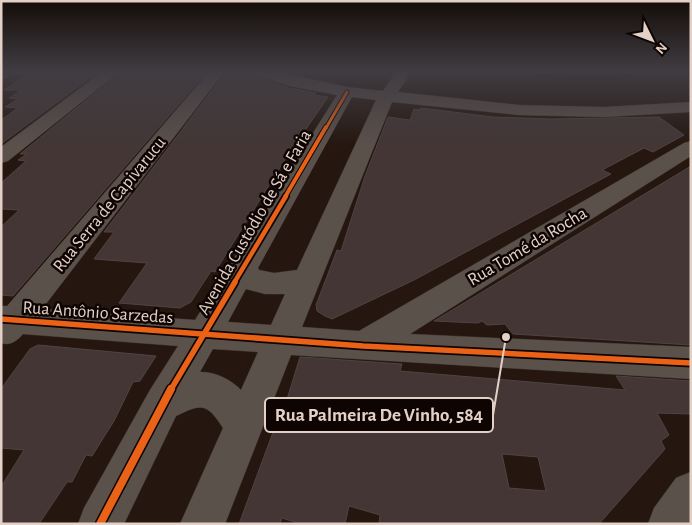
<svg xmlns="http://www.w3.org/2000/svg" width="692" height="525" viewBox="0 0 692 525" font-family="'Alegreya Sans',sans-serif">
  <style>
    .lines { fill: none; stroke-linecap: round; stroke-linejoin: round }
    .river { fill: #030c0e; fill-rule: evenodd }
    .building { fill: #433635; stroke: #504343; fill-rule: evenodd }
    .minor-casing { stroke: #3d312c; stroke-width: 1 }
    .minor { fill: #5b514b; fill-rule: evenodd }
    .cycleway-far4-casing { stroke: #0e0502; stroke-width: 5 }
    .cycleway-far3-casing { stroke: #0e0502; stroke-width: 6 }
    .cycleway-far2-casing { stroke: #0e0502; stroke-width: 8 }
    .cycleway-far1-casing { stroke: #0e0502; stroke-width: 9 }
    .cycleway-casing { stroke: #0e0502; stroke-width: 11 }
    .cycleway-far4 { stroke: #ea6118; stroke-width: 3 }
    .cycleway-far3 { stroke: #ea6118; stroke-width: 4 }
    .cycleway-far2 { stroke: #ea6118; stroke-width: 4.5 }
    .cycleway-far1 { stroke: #ea6118; stroke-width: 5.5 }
    .cycleway { stroke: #ea6118; stroke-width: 8 }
    .labels { text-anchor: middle; stroke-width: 5; stroke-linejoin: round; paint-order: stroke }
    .street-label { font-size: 18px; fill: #e3d1c8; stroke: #0e0502 }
    .leader { fill: none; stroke: #e3d1c8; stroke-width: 2 }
    .callout-dot { fill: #e3d1c8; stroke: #0e0502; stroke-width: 2 }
    .callout { fill: #0e0502; stroke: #e3d1c8; stroke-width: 2 }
    .callout-label { font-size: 19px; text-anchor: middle; font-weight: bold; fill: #e3d1c8 }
  </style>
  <rect width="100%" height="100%" fill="#25170f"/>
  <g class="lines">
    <path class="river" d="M529,72h114l-3,4c-32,8 -68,3 -101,2l-7,-2z"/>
  </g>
  <g class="building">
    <path d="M32,72h66l-97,72v-24l17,-12 -13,-1 13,-8 -9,-1 12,-8h-17z"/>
    <path d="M121,72l84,2 -192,222 -12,-1v-68l18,-17 -18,-1v-26l25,-22 -8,-1 9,-6h-7z"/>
    <path d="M226,72h19l44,16 27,5 -2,2 14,2 -42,61 -71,114 -4,-1 -20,31 -11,6 -61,-5 28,-40 -53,-4 20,-27h-10z"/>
    <path d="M421,108l72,9 58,2 108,-2 25,18 -31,17 -9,-4 -42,22 9,4 -197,106 -82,39 -7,-3 -8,-5 -1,-6 21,-55 4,1 24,-75 23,-59 22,3 4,-11 6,1z"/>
    <path d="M691,166v179l-178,-11 -8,-10 -18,1 -5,-4 -4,2 -44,-2z"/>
    <path d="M38,345l118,11 -16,25 -7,1 -19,39 -22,35 -6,-1 -14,27h-5l-28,42h-38v-37l23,-37 -23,-2v-59l29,-40z"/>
    <path d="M300,357l102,7 -2,7 225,19 -9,-14 75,5v33l-34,-1 12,22 -8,6 4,8 -66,75h-220l1,-9 -31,-9 -4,18h-44l-19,-6 -2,6h-41l43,-116 2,1zM502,454l36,3 8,34 -37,-3z"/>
  </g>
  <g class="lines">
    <defs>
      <g id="minor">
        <path d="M1,72h11l-6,6 -5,1z"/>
        <path d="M102,72h17l-111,89 -7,2v-16z"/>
        <path d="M209,72h15l-182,237 153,11 142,-225 -47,-9 -34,-11 -2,-3h24l69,15 36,4 13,-19h15l-13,20 121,13 85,2 87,-5v10l-87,5 -85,-2 -127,-13 -90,225 57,4 325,-188 7,-2v15l-281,178 281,13v32l-400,-24 -66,169h-45l43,-96c-16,-25 -21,-25 -47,-12l-52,108h-46l6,-16 66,-118 28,-44 -155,-12c-6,7 -13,12 -22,9v-37h6zM352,97l24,3 -79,170 -23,3 -15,-3 -1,-2zM246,289l19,5h20l-14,31 -43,-3zM213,349l45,3 -17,38c-11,-11 -25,-18 -41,-18z"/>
        <path d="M691,472v52h-43l6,-16 22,-30z"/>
      </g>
    </defs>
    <use href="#minor" class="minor-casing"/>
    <use href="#minor" class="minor"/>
    <defs>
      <path id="cycleway-far4" d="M326,128l21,-36"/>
      <path id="cycleway-far3" d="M285,197l41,-70"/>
      <path id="cycleway-far2" d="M234,283l52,-87"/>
      <g id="cycleway-far1">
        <path d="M1,319l362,27 328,17"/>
        <path d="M170,391l65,-109"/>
      </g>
      <path id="cycleway" d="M100,524l71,-135"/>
    </defs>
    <use href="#cycleway-far4" class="cycleway-far4-casing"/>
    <use href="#cycleway-far3" class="cycleway-far3-casing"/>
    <use href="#cycleway-far2" class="cycleway-far2-casing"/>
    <use href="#cycleway-far1" class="cycleway-far1-casing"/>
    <use href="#cycleway" class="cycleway-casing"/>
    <use href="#cycleway-far4" class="cycleway-far4"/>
    <use href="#cycleway-far3" class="cycleway-far3"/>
    <use href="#cycleway-far2" class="cycleway-far2"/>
    <use href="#cycleway-far1" class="cycleway-far1"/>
    <use href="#cycleway" class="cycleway"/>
  </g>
  <linearGradient id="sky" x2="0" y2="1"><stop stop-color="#140d08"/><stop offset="0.49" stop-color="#403c42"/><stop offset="1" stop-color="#403c42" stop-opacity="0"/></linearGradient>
  <rect width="692" height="146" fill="url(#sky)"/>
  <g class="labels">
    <g class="street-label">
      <text transform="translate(109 204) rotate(-51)" y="6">Rua Serra de Capivarucu</text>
      <text transform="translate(254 222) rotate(-60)" y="6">Avenida Custódio de Sá e Faria</text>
      <text transform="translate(527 246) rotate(-31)" y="6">Rua Tomé da Rocha</text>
      <text transform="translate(98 312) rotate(4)" y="6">Rua Antônio Sarzedas</text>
    </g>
  </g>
  <path class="leader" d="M506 337L493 415"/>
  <circle class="callout-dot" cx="506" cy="337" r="5"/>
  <rect class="callout" x="265" y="398" width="228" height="34" rx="5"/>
  <g class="callout-label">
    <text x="379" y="421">Rua Palmeira De Vinho, 584</text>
  </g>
  <rect width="692" height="525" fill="none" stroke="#e3d1c8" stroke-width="5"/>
  <g transform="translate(652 40) rotate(132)" stroke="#0e0502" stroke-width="4" paint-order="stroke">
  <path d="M0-4L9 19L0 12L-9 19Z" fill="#e3d1c8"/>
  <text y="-8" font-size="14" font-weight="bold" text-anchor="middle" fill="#e3d1c8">N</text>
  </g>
</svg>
